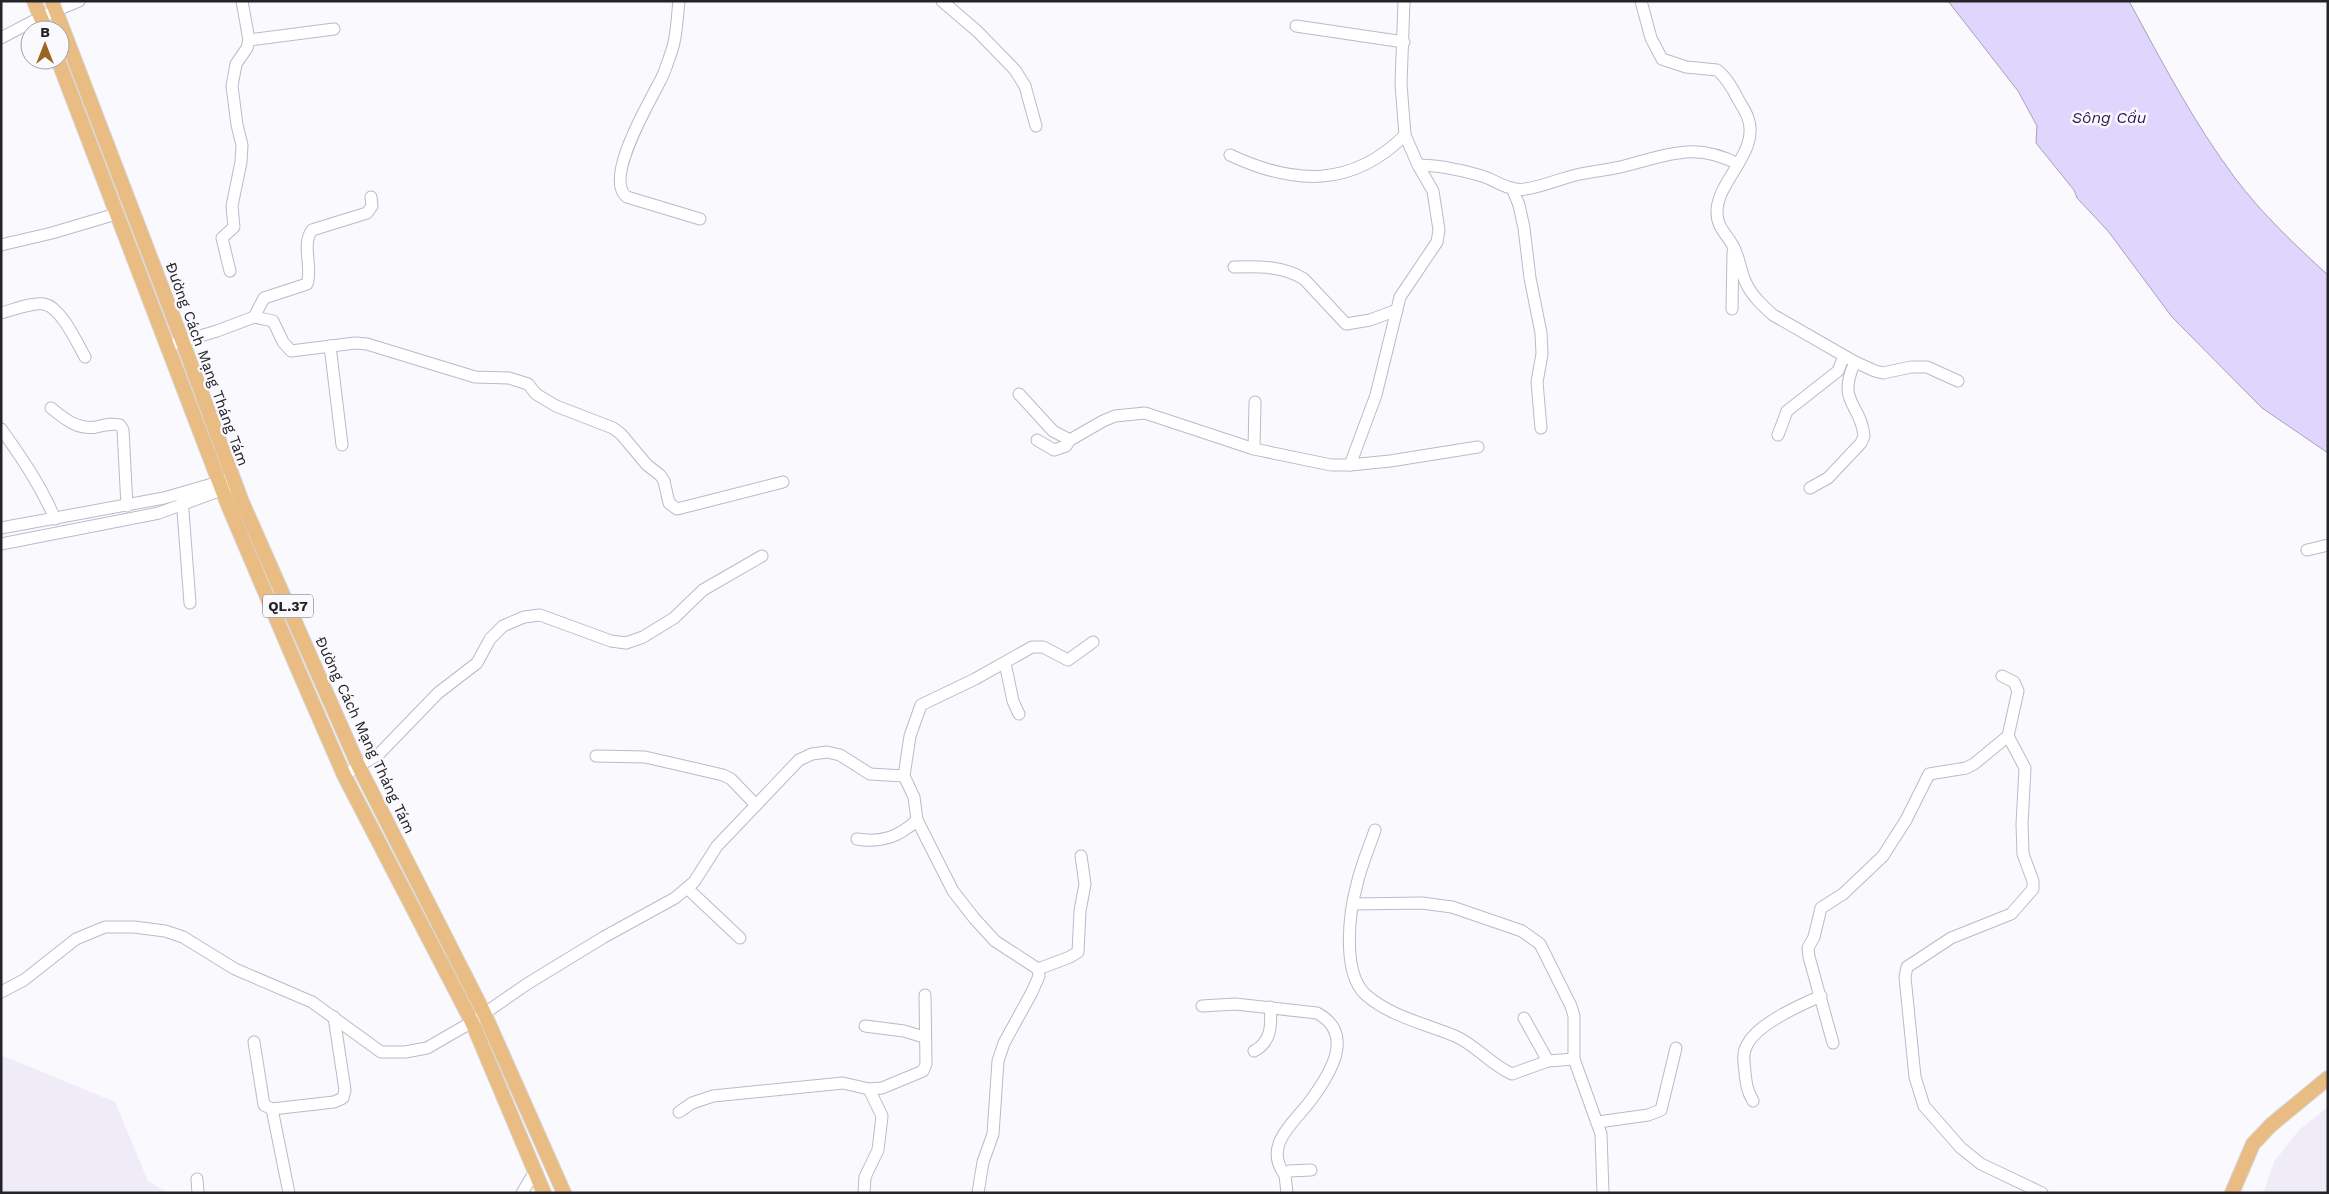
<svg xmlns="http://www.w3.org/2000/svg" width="2329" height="1194" viewBox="0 0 2329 1194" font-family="'Work Sans',sans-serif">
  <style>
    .built { fill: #efecf8 }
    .water { fill: #e0d6fd; stroke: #a8a0bd }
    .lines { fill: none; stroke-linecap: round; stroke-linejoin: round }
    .minor-casing { stroke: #bdbac7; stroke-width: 13 }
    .major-casing { stroke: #d8d7d8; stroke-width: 16 }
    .minor { stroke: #fff; stroke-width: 11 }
    .major { stroke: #e8bc83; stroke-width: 14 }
    .labels { text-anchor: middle; stroke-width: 5; stroke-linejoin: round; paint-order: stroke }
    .shield { fill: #faf9fe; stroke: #646368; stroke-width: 1 }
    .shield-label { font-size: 14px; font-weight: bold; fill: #242327 }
    .street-label { font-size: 15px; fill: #242327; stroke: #faf9fe }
    .water-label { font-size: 16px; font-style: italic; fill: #2f1a52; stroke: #faf9fe }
  </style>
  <rect width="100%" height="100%" fill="#faf9fe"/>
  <g class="built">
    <path d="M1,1055l114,47 33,79 20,12h-167z"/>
    <path d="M2328,1107v86h-65l11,-31 25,-32z"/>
  </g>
  <path class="water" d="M1948,1h181c33,61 65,122 106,177 27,36 60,67 93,97v178l-66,-45 -90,-91 -64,-86 -31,-33 -3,-8 -38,-47 1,-17 -19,-35z"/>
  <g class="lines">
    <defs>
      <g id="minor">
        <path d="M679,1c-2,16 -2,35 -7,49 -4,11 -7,23 -13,33 -10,20 -56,97 -32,114l73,22"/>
        <path d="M942,1l35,30 38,39 10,16 11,40"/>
        <path d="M1641,1l10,37 11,21 24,8 31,3c10,8 16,19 22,31 3,5 7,11 9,17 12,33 -29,61 -31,92 -1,19 12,25 18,40 5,11 6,23 11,33 6,13 17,23 27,32l82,47 20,9 8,2 28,-6h16l31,14"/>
        <path d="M1296,26l108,16"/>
        <path d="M1,38l40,-21 38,-16"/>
        <path d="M249,40l85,-11"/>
        <path d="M1230,155c64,30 122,33 175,-20"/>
        <path d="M1418,165c22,0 43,5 64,11 13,4 28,16 43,13 17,-2 34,-10 51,-14 17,-4 35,-5 52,-10 43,-11 68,-23 110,-1"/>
        <path d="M1512,188l7,17 5,23 6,50 11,55 1,21 -5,28 4,46"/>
        <path d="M1,245l51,-12 64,-19"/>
        <path d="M1234,267c24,-1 49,-1 70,12l42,45 24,-4 27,-10"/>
        <path d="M230,271l-8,-33 12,-11 -2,-21 9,-44 1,-17 -5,-20 -5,-39 4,-22 11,-16 2,-8 -7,-39"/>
        <path d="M1732,309l1,-57"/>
        <path d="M1,313c12,-3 31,-11 43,-9 17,3 33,39 41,53"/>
        <path d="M254,317l10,-19 43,-14c6,-17 -6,-39 5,-54l55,-17 5,-7 -1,-9"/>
        <path d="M167,346l50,-15 37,-14 19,4 10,21 8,9 64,-8 12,1 108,33 34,1 19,6 8,10 20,12 57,22 8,6 26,31 13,10 4,6 5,22 8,6 106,-27"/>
        <path d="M330,346l12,99"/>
        <path d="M1019,394l34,37 17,9 33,-19 12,-5 30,-3 109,36 77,16h19l40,-4 88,-14"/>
        <path d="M51,408c14,11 26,22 45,19 9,-2 15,-4 24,-2l3,5 4,76"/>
        <path d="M1,429c21,29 40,57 54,90"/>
        <path d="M1778,435l9,-24 51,-40 6,-15"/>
        <path d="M1037,440l17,10 12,-4 4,-6"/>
        <path d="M1254,449l1,-47"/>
        <path d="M1350,465l26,-70 24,-98 37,-55 2,-12 -6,-39 -15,-26 -13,-30 -4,-51 3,-83"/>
        <path d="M1810,488l18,-10 33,-35 3,-7c-3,-33 -28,-33 -9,-74"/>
        <path d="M182,498l8,105"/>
        <path d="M1,528l163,-30 62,-18"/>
        <path d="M1,544l158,-31 76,-28"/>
        <path d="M2307,550l21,-5"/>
        <path d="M1005,663l8,38 6,13"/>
        <path d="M2008,736l17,32 -3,56 1,30 10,27v8l-22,25 -60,24 -44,29 -2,10 10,100 9,29 37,42 20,16 61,29"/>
        <path d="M596,756l49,1 78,18 8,4 25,26"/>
        <path d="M344,775l35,-21 59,-61 39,-30 13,-24 13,-13 21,-9 16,-2 71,26 15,2 17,-6 31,-19 29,-28 59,-34"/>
        <path d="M1375,830c-6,18 -14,36 -18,54 -8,29 -15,88 8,110 24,22 61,30 90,42 21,9 36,29 57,38l36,-13 26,-2"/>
        <path d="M857,839c24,4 42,-2 60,-19"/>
        <path d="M687,888l53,50"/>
        <path d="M1353,904l69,-1 30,4 70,24 18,13 31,62 3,10v43l27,75 2,59"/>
        <path d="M1038,969l32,-12 8,-5 2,-41 5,-27 -4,-28"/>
        <path d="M1,992l23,-12 52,-41 29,-12h29l31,4 18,6 52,32 77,33 69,50h24l22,-4 45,-26 55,-38 77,-47 71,-39 19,-16 23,-36 82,-86 13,-6 15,-2 13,3 30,19 34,2"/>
        <path d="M1202,1006l33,-2 82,9c39,21 13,61 -6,87 -16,22 -49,45 -26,75"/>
        <path d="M1524,1018l24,43"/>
        <path d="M865,1026l39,5 20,6"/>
        <path d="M254,1042l10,63 8,4 62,-7 9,-4 2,-8 -11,-73"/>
        <path d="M1833,1043l-24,-86 -1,-9 6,-11 7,-29 22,-14 40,-38 23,-36 23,-46 37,-6 8,-4 34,-28 10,-45 -4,-9 -12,-6"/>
        <path d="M1254,1051c17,-9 18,-25 16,-44"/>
        <path d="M1753,1101c-6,-10 -7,-18 -8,-29 -1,-9 -3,-19 2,-27 10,-21 53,-40 74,-49"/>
        <path d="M272,1109l17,84"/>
        <path d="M679,1112l13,-9 21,-7 130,-13 26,6 13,-1 41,-17 3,-7 -1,-69"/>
        <path d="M1598,1122l50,-7 13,-5 15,-62"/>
        <path d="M197,1179l1,14"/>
        <path d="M522,1193l13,-22"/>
        <path d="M864,1193l1,-16 13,-27 4,-34 -13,-27"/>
        <path d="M978,1193l5,-31 10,-28 5,-73 6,-18 28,-51 7,-16 -1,-7 -43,-28 -21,-23 -21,-27 -36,-71 -3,-23 -10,-21 6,-40 11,-31 54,-26 57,-32h11l25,13 25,-18"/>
        <path d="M1287,1193l-2,-18 4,-4 22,-1"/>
      </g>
      <g id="major">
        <path d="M34,1l12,29"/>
        <path d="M52,1l130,339 60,162 117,265 125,246 80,180"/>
        <path d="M58,60l170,445 69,162 47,108 128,247 72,171"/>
        <path d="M2232,1193l21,-49 18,-19 57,-47"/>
      </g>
    </defs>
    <use href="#minor" class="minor-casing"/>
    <use href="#major" class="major-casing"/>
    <use href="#minor" class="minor"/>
    <use href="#major" class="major"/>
  </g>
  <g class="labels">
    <rect class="shield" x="263" y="594.5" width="50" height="23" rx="4"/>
    <g class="shield-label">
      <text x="288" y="611">QL.37</text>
    </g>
    <g class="street-label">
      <text transform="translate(207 364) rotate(70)" y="5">Đường Cách Mạng Tháng Tám</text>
      <text transform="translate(365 735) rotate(65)" y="5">Đường Cách Mạng Tháng Tám</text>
    </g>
    <g class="water-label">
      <text x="2109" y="123">Sông Cầu</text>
    </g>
  </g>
  <rect width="2329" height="1194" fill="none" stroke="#242327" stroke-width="5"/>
  <g transform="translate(45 45)"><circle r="24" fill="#faf9fe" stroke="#a4a3a8"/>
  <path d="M0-4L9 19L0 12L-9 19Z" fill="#9c651f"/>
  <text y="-8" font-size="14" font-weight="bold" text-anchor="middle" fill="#242327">B</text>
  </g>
</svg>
